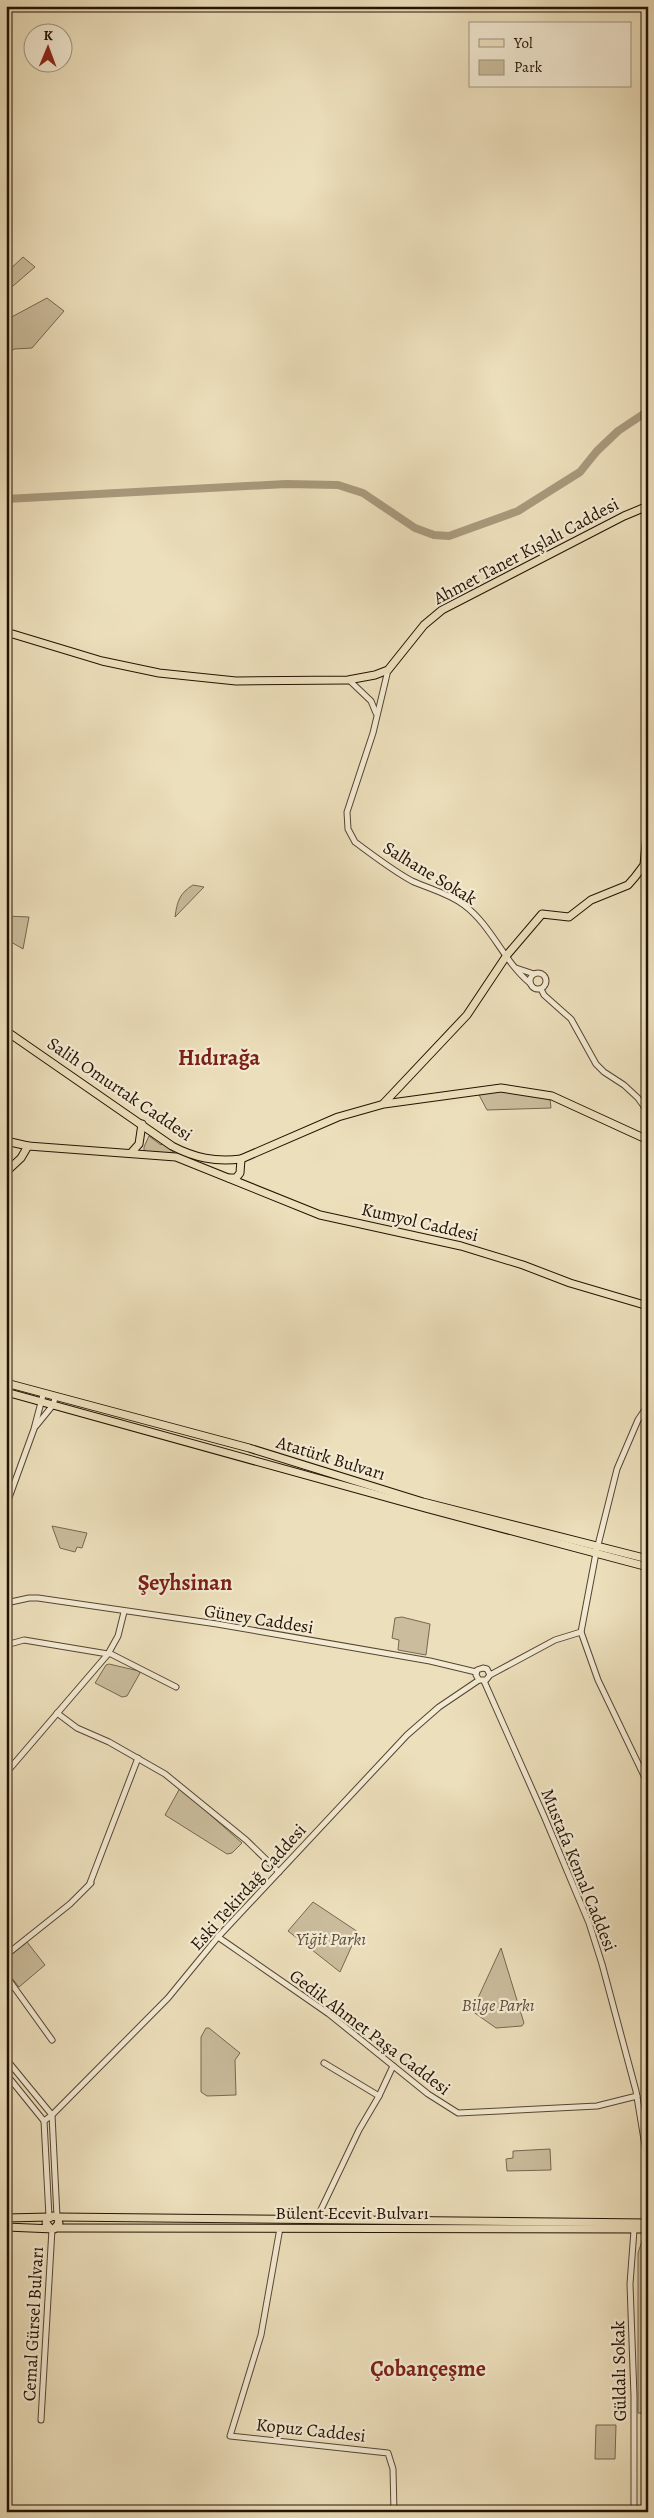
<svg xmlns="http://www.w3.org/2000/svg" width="654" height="2518" viewBox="0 0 654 2518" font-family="Alegreya,serif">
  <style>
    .green { fill: #cabc9c; stroke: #766750 }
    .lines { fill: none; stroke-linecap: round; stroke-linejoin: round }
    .river { stroke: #a8997c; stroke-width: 8 }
    .minor-casing { stroke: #554531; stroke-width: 7 }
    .major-casing { stroke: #231203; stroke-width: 9 }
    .minor { stroke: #f3ead3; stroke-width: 5 }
    .major { stroke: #ecdfbb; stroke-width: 7 }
    .labels { text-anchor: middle; stroke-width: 4.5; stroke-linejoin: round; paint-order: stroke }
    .street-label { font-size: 18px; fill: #231203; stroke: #f3ead3 }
    .park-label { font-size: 18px; font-style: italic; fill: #5d4e39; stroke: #f3ead3 }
    .district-label { font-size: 22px; font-weight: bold; fill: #7a1f14; stroke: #f3ead3 }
  </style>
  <rect width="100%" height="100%" fill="#ecdfbb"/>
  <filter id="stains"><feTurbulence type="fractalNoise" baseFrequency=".004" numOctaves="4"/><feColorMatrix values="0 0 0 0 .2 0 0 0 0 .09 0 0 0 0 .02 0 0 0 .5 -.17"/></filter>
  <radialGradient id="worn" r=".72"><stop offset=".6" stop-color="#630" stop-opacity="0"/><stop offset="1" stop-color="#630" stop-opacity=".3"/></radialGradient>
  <g class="green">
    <path d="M23,257l12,10 -29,25v-19z"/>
    <path d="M47,298l17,13 -32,37 -18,1 -8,7v-36z"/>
    <path d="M193,885l11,2 -29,30c2,-16 5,-24 18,-32z"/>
    <path d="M6,916l23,1 -6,32 -17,-10z"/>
    <path d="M501,1091l49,8 1,9 -64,2 -9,-17z"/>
    <path d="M149,1136l12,9 2,-2 11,10 -2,3 -28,-5v-4z"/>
    <path d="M52,1526l35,7 -5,15 -5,-1 -2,5 -15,-4z"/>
    <path d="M402,1617l28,7 -4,31 -28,-5 1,-10 -7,-2 3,-20z"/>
    <path d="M109,1664l30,7 1,2 -13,23 -5,1 -27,-14 11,-18z"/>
    <path d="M180,1788l62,55 -10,10 -5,1 -62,-39z"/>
    <path d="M313,1902l45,30 -18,40 -52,-41z"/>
    <path d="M27,1942l18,23 -26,22 -13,-16v-12z"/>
    <path d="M501,1948l23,75 -2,3 -26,2 -24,-17z"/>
    <path d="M206,2028h3l31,25 -5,7 1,35 -29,1 -6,-4v-55z"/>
    <path d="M550,2149l1,21 -44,1 -1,-12 7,-1v-7z"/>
    <path d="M643,2238h5v176l-10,-1v-160z"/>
    <path d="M596,2425h20l-1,34h-20z"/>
  </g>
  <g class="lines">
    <path class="river" d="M6,499l280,-15 52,1 25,8 52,35 19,7 15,1 69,-25 62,-39 17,-21 21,-20 30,-20"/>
    <defs>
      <g id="minor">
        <path d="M388,670l-15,63 -26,79 1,17 7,13c19,14 37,28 57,39 18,8 36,12 52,24 28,21 40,57 66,78"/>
        <path d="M349,680l22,21 5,12"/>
        <path d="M516,968l18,6"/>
        <circle cx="538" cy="981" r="8"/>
        <path d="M541,989l3,6 27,24 25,45 8,8 20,13 14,13 10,14"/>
        <path d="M648,1405l-10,15 -21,49 -21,84 -15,79 17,48 50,104"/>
        <path d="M36,1426l17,-21 2,-7"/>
        <path d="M6,1506l28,-77 9,-34"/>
        <path d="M6,1603l23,-5h9l179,26 213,37 46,11"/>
        <path d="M6,1645l18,-5 84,14"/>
        <path d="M109,1653l67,34"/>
        <path d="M490,1675l-3,-6 -4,-1 -6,2 -1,5 3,5h7l4,-5 65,-35 26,-8"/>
        <path d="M484,1681l60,135 45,107 13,41 34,127 12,73"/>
        <path d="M57,1713l20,15 32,14 56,32 81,66 33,32"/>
        <path d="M6,1773l102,-119 10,-18 6,-24"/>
        <path d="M90,1883l48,-125"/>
        <path d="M218,1937l111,77 99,80 30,19 139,-7 40,-10"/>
        <path d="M6,1955l64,-51 21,-21"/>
        <path d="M6,1976l46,64"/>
        <path d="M6,2059l46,56 5,102"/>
        <path d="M324,2063l55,33"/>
        <path d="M6,2074l38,47 5,96"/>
        <path d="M44,2121l8,-6 116,-117 50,-61 189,-202 32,-28 40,-27"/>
        <path d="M316,2220l43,-90 20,-34 14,-30"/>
        <path d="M280,2228l-19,107 -31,101 158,17 5,16 1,43"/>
        <path d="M634,2230l-4,54 4,112v116"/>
        <path d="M41,2420l11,-191"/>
      </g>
      <g id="major">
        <path d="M6,632l96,29 57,12 77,8 112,-1 27,-5 13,-5 36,-45 18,-15 182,-94 24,-10"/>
        <path d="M6,1031l166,115c23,12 43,16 69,13l97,-42 46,-13 117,-16 51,8 96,44"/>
        <path d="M384,1103l83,-88 40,-60 35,-41 27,3 22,-17 37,-15 7,-8 9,-12 4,-43"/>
        <path d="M6,1141l22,5"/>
        <path d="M131,1153l8,-9 3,-20"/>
        <path d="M6,1172l15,-14 7,-12 148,11 144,58 141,31 62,19 47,18 78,23"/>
        <path d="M229,1178h7l4,-5 1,-14"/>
        <path d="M6,1383l243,65 174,54 225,57"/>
        <path d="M6,1392l419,116 223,59"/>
        <path d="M57,2217l591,6"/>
        <path d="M6,2218l43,-1"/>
        <path d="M6,2227l48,2 5,-6 -2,-6 -4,-1 -6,3 -1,4 4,5"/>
        <path d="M56,2228l592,1"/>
      </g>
    </defs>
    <use href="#minor" class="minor-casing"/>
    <use href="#major" class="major-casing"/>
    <use href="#minor" class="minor"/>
    <use href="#major" class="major"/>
  </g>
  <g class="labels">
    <g class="street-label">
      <text transform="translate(526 551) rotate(-28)" y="6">Ahmet Taner Kışlalı Caddesi</text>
      <text transform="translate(430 873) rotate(31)" y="6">Salhane Sokak</text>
      <text transform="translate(120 1089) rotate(34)" y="6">Salih Omurtak Caddesi</text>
      <text transform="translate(420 1222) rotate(13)" y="6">Kumyol Caddesi</text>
      <text transform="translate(331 1458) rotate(17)" y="6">Atatürk Bulvarı</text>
      <text transform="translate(259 1619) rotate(9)" y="6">Güney Caddesi</text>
      <text transform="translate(579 1870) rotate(68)" y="6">Mustafa Kemal Caddesi</text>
      <text transform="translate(248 1887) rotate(-48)" y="6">Eski Tekirdağ Caddesi</text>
      <text transform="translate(370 2032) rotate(37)" y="6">Gedik Ahmet Paşa Caddesi</text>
      <text x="352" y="2219">Bülent Ecevit Bulvarı</text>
      <text transform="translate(33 2324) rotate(-87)" y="6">Cemal Gürsel Bulvarı</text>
      <text transform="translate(619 2371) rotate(-91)" y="6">Güldalı Sokak</text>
      <text transform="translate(311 2430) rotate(6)" y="6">Kopuz Caddesi</text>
    </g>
    <g class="park-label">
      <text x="331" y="1945">Yiğit Parkı</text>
      <text x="498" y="2011">Bilge Parkı</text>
    </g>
    <g class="district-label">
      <text x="219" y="1065">Hıdırağa</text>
      <text x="185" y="1590">Şeyhsinan</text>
      <text x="428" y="2376">Çobançeşme</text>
    </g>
  </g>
  <rect width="654" height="2518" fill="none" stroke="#ecdfbb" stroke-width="25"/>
  <rect x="8" y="8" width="639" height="2503" fill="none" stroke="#231203" stroke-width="2.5"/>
  <rect x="12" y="12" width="629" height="2493" fill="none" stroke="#231203"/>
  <rect x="469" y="22" width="162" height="65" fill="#f3ead3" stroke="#a09480"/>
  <rect x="479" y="39" width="25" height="8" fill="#ecdfbb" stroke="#a09480"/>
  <text x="514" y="48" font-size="15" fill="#231203">Yol</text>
  <rect x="479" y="60" width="25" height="15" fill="#cabc9c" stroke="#a09480"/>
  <text x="514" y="72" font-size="15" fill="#231203">Park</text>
  <g transform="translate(48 48) rotate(1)"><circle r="24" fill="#f3ead3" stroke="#a09480"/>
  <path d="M0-4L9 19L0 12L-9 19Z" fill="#8f2418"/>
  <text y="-8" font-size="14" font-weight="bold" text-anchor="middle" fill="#231203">K</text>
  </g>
  <rect width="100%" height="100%" filter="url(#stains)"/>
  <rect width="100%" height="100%" fill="url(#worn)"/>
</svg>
